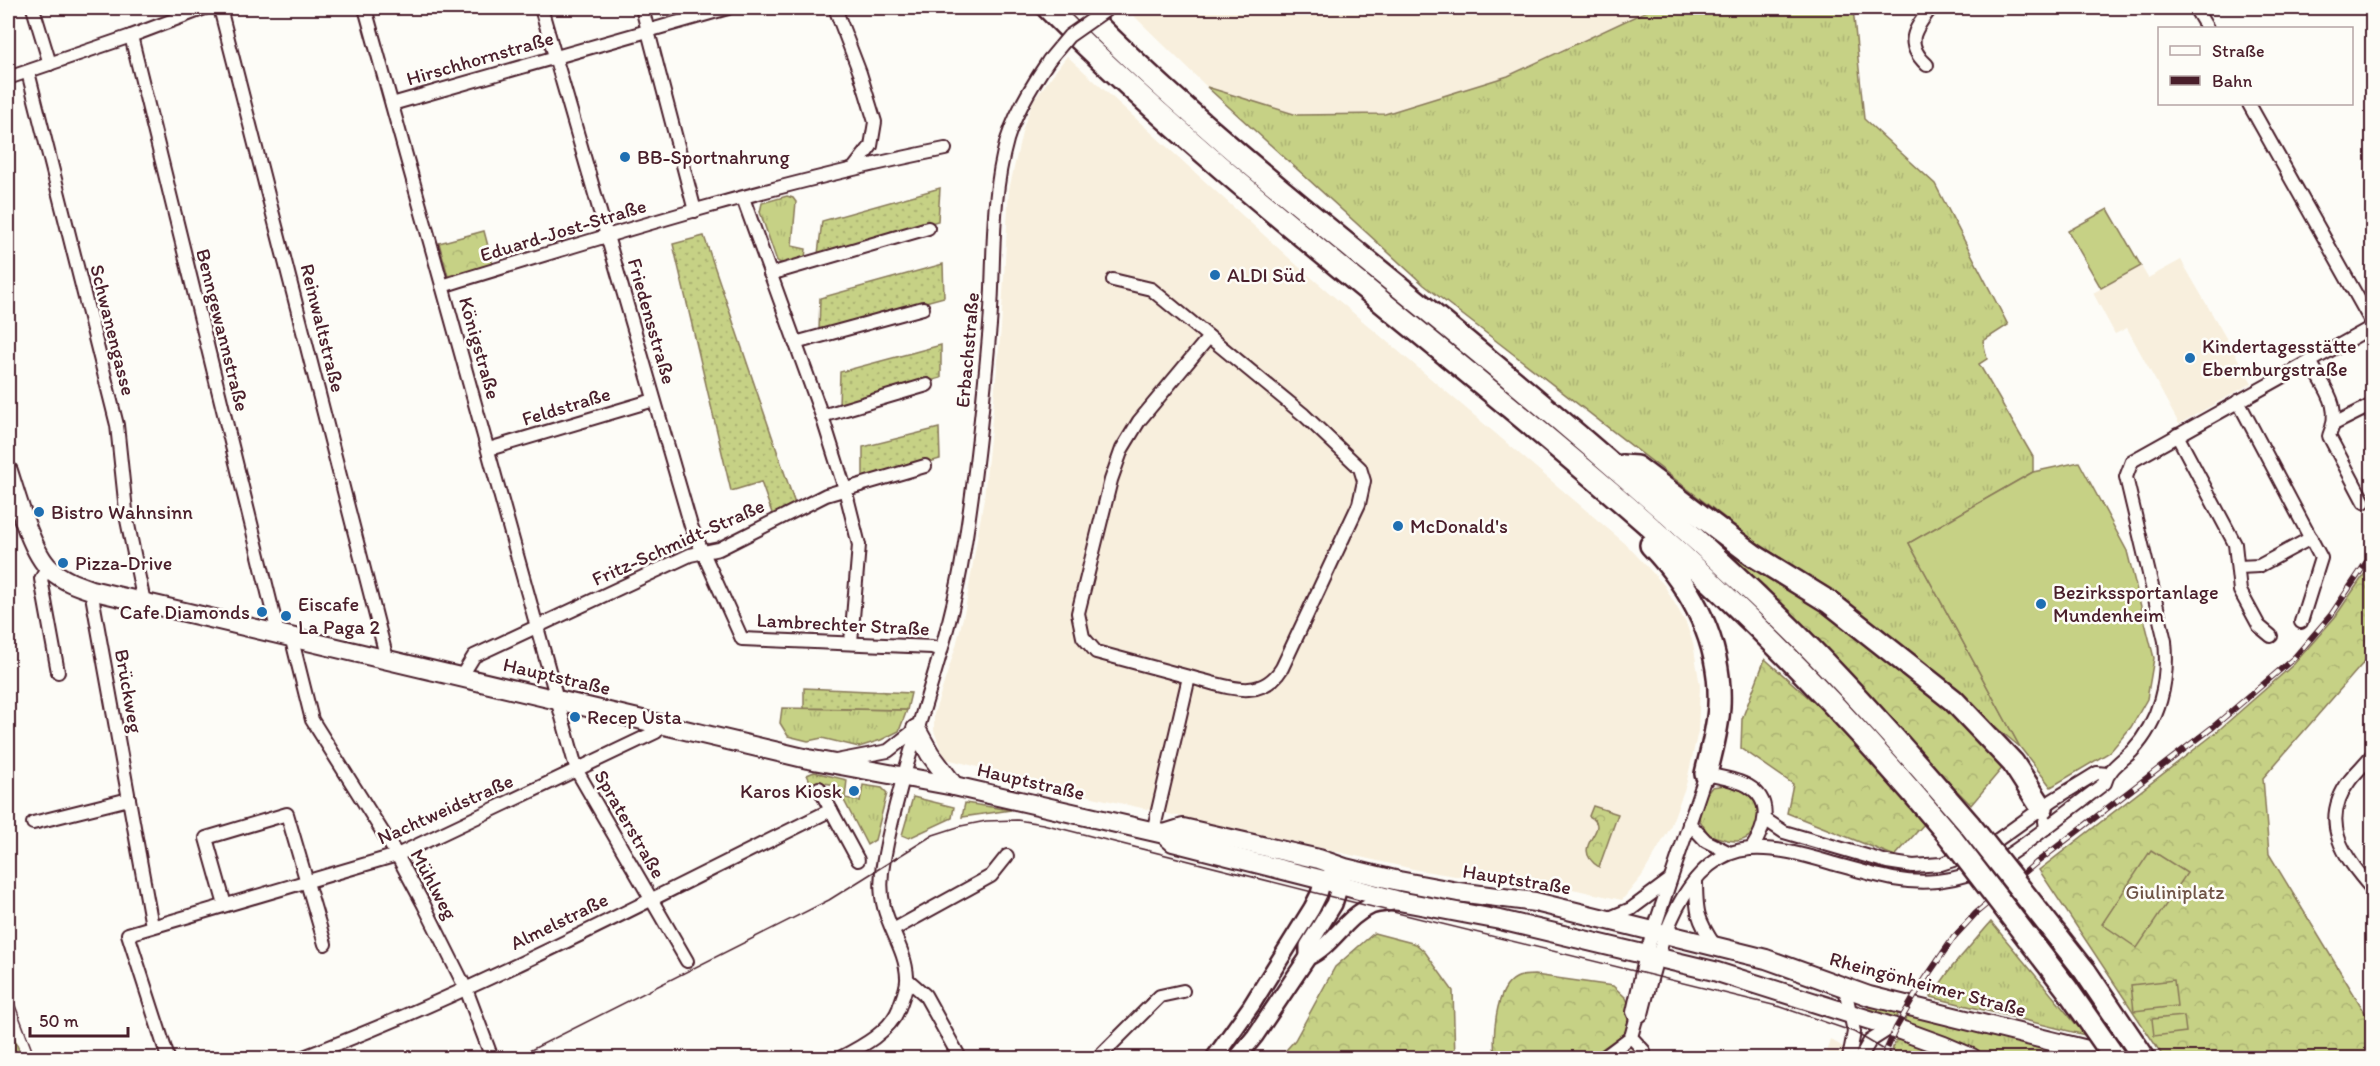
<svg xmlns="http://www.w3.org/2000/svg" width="2380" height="1066" viewBox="0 0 2380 1066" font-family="Itim,sans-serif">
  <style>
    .built { fill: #f8efdd }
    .grass { fill: url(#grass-tufts); stroke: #887858; stroke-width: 1.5 }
    .forest { fill: url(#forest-crowns); stroke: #887858; stroke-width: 1.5 }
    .garden { fill: url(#garden-dots); stroke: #887858; stroke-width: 1.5 }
    .pitch { fill: #c6d185; stroke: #887858; stroke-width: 1.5 }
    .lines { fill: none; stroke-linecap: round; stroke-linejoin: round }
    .minor-casing { stroke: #4a1f2b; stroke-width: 16 }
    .tertiary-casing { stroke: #4a1f2b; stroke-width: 20 }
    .secondary-casing { stroke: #4a1f2b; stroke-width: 22 }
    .trunk-casing { stroke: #4a1f2b; stroke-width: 26 }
    .minor { stroke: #fdfcf7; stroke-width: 12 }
    .tertiary { stroke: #fdfcf7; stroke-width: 15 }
    .secondary { stroke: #fdfcf7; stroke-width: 18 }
    .trunk { stroke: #fdfcf7; stroke-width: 21 }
    .tram { stroke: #4a1f2b; stroke-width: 1.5 }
    .rail-casing { stroke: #4a1f2b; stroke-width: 6 }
    .rail { stroke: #fdfcf7; stroke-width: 4; stroke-dasharray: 11; stroke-linecap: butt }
    .minor-bridge-casing { stroke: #4a1f2b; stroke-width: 16; stroke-linecap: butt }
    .trunk-bridge-casing { stroke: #4a1f2b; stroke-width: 26; stroke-linecap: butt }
    .minor-bridge { stroke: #fdfcf7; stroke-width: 12 }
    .trunk-bridge { stroke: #fdfcf7; stroke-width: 21 }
    .poi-dot { fill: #1f6fb2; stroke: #fdfcf7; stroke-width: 2 }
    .labels { text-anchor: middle; stroke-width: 5; stroke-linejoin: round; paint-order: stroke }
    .street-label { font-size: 20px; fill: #4a1f2b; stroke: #fdfcf7 }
    .poi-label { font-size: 20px; fill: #4a1f2b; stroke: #fdfcf7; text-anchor: start }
    .park-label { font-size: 20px; fill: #6f5446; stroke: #fdfcf7 }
  </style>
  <defs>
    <pattern id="grass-tufts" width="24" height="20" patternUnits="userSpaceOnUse" patternTransform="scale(1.5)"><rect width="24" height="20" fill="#c6d185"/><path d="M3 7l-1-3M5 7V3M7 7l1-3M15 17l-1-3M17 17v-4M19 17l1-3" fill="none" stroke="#acb373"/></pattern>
    <pattern id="forest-crowns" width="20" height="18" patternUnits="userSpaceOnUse" patternTransform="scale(1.5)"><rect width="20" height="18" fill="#c6d185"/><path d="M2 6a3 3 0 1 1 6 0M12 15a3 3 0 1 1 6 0" fill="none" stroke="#acb373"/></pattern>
    <pattern id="garden-dots" width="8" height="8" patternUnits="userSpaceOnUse" patternTransform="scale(1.5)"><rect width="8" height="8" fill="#c6d185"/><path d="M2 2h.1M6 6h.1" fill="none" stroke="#acb373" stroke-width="1.8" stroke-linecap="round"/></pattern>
  </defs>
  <rect width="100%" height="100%" fill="#fdfcf7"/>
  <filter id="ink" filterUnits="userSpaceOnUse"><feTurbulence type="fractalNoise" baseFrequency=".0167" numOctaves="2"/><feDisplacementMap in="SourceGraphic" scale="12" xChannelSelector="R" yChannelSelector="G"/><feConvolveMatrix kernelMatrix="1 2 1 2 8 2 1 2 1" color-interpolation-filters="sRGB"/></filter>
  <g filter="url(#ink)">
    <g class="built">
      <path d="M1140,8h513l-145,68 -123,38 -88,1 -90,-28 -76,-74z"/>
      <path d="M1067,56l232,211 328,278 37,40 22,38 7,20 7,43 -2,45 -12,54 -17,45 -27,46 -20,24 -54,-12 -88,-8 -62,-10 -321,-72 -150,-39 -4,-4 -9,-24v-17l22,-68 10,-41 18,-107 17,-169 8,-139 14,-62 10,-27z"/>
      <path d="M2181,260l71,123 -73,41 -52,-96 -12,6 -22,-41 48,-27 7,12z"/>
      <path d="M1628,1036l16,15 6,2 -1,5h-41z"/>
      <path d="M1830,1039l31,19h-36z"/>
    </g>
    <g class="grass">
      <path d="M1653,8h200l11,111 71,65 73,141 -25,16 4,18 -8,5 54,93v15l-124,71 111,204 -193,-159 -71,-46 -332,-257 -217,-198 90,28 88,-1 123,-38z"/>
      <path d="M787,196l6,2 3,4 -4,44 14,3 -1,9 -22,6 -6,-3 -17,-49 2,-9z"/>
      <path d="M782,708l125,2 -8,21 -18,9 -22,7 -37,-9 -14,3 -20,-5 -8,-13z"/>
      <path d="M814,772l33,8 -2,18 15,3 3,-16 19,3 5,5 -12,47 -8,5 -31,-60 -18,-3 -7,1 -4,-8z"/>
      <path d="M1726,785c10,3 23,7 29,16 11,15 0,39 -18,40 -8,1 -19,-4 -28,-6l-10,-16 2,-18 11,-14z"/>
      <path d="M913,797l41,10 -2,11 -43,20 -7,-3z"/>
      <path d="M965,803l46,7 -49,7z"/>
      <path d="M1991,922l94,113 -154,-38 21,-30z"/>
      <path d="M1870,1004l30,7 -5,9 -28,-9z"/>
      <path d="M1908,1014l184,44h-106l-30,-15 -53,-20z"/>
      <path d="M1898,1035l56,23h-50l-12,-8z"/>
    </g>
    <g class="forest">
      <path d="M484,231l9,34 -45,11 -9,-33z"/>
      <path d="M1712,535c55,36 108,73 160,113 47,36 94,73 132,118l-33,39 -263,-267z"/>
      <path d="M2372,563v90l-109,125 6,76 103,170v34h-208l-125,-188 174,-135 81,-71 41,-47z"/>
      <path d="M1765,659l78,69 82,95 -30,33 -108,-43 6,-29 -52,-36 1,-29z"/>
      <path d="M1593,806l25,8 -19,53c-33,-22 16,-37 -10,-51z"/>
      <path d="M1374,933l42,11 9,8 28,39 2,67h-176l16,-18 40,-73z"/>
      <path d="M1535,975l78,11 13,12 9,21 -3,9 -43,30h-94c-2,-20 -1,-69 21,-80 5,-3 13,-3 19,-3z"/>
      <path d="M8,1021l14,37h-14z"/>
    </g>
    <g class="garden">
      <path d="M940,188l-2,33 -120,33 4,-33z"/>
      <path d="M704,236l91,268 -22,12 -12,-34 -30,9 -58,-247z"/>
      <path d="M943,264l1,33 -125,34 1,-33z"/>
      <path d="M941,345v33l-102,28 1,-34z"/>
      <path d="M939,428l1,31 -77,22v-34z"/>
      <path d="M804,688l107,5 -4,17 -103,-2z"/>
    </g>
    <g class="pitch">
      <path d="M2108,209l33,57 -40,22 -33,-57z"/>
      <path d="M2079,462l48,89 27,107 -7,41 -16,28 -21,25 -59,35 -31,-40 -111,-204 124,-71z"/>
      <path d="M2151,850l36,23 -50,75 -35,-24z"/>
      <path d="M2174,980l3,26 -43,5 -3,-26z"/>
      <path d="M2184,1016l2,16 -32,4 -2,-17z"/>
    </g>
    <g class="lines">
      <defs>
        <g id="minor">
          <path d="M33,8l17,56"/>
          <path d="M220,8l167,651"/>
          <path d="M365,8l212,763 110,190"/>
          <path d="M541,8l150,518 51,113 190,8 9,3"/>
          <path d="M642,8l53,203"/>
          <path d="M835,8l25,65 15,49 -4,24 -17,22"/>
          <path d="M2195,8l12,20"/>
          <path d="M131,36l147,597"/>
          <path d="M1927,65c-24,-22 -12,-36 4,-57"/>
          <path d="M28,72l89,353 10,95 17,82"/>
          <path d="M8,78l123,-42 74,-28"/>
          <path d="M392,104l336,-96"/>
          <path d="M2249,104l123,219"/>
          <path d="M743,198l79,218 23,73 14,56 -8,97"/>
          <path d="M770,274l158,-46"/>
          <path d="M1113,280l38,9 153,126 56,53 4,13 -5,23 -77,164c-22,36 -58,17 -93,9l-36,155"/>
          <path d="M442,286c166,-51 333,-103 503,-137"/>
          <path d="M795,343l128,-35"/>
          <path d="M2310,361c14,27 33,44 19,75l35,66"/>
          <path d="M2238,401l83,157 -20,64"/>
          <path d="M822,416l105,-31"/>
          <path d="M2334,424l38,-19"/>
          <path d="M2177,435l58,109 5,47 19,35 12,10"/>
          <path d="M489,449l165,-49"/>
          <path d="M48,567l-7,12 17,93"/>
          <path d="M2239,567l20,-1 52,-28"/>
          <path d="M91,590l61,336"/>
          <path d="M291,636l21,84 85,135 27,50 42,84 26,69"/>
          <path d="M461,677l13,-21 216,-101 29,-6 107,-54 99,-29"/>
          <path d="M1189,677l-93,-25 -13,-15 -5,-24 33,-133 11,-31 17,-28 70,-84"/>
          <path d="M2372,755c-7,9 -15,16 -22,25 -32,42 -6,77 22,109"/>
          <path d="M836,761l52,-10 28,-22"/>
          <path d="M831,810l27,50"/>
          <path d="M1766,820l18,12 103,30 26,4 28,-2 31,-10 20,-10 61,-44 44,-27 10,1"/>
          <path d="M33,823l96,-24"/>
          <path d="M1689,823l17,18 24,12"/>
          <path d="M2046,828l59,-45c3,-14 17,-22 27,-32 28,-30 37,-70 33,-110l-39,-164 6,-16 240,-134"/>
          <path d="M1696,879c0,33 1,40 19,67"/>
          <path d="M225,905l-19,-67 81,-24 38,130"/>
          <path d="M1607,919l24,-10 39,-29"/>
          <path d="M893,930l98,-54 16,-20"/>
          <path d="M908,980l17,15 35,63"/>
          <path d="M1845,988l9,44 -5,26"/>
          <path d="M1636,1019l-3,-7 13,-58 14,-43 46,-137c13,3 31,5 42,12 26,15 17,42 4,62"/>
          <path d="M1644,1051l-13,-14 5,-18 6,-5c14,-55 37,-160 108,-165 28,-2 57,7 85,15 34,9 66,21 102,17 46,-5 74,-26 109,-53l-1,-7"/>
          <path d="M168,1058l-40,-124 269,-79 259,-123 4,-9"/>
          <path d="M301,1058c182,-69 355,-162 530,-248l-12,-22"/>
          <path d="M840,1058c21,-11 50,-26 59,-50 3,-9 9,-22 8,-31 -1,-25 -17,-46 -23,-70 -4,-15 -3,-33 0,-48 18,-99 59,-193 77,-292 14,-80 22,-161 29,-242 5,-62 0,-125 17,-185 9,-29 25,-55 42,-80"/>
          <path d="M1098,1058l62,-62 23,-5"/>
          <path d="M1603,1058l28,-21"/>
          <path d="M1860,1058l10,-17 22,-14"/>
        </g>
        <g id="tertiary">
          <path d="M1308,957v-11l26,-42 9,-28"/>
          <path d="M1214,1058l37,-52 61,-98 7,-14 4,-14 8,-5"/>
          <path d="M1237,1058l18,-22 53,-79c25,-11 37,-40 63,-51 8,-3 19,-3 28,-5"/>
        </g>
        <g id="secondary">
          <path d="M8,471c8,24 23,81 42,98 12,11 26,16 41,21l717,169 146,27 210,48 9,8 150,38 76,21 101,19 214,51 178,56 52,19 28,12"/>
          <path d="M916,729l14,25 24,32"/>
          <path d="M1164,834l19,-6 136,31 26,9 54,13 59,11 77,10 37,9 194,48 103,37 251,62"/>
        </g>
        <g id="trunk">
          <path d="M1048,8c186,186 401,341 598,515 110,97 212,203 305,315"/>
          <path d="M1080,8c122,124 261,230 395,341 108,89 214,180 314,278 63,62 122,130 180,197"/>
          <path d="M1622,466l14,1 117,88 76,47 124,98 60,63 29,45"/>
          <path d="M1651,545c42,44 71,99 68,161 -1,23 -8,46 -13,68"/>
          <path d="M2085,971l59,87"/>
        </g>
      </defs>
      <use href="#minor" class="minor-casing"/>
      <use href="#tertiary" class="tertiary-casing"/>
      <use href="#secondary" class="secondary-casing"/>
      <use href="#trunk" class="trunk-casing"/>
      <use href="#minor" class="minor"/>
      <use href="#tertiary" class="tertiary"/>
      <use href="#secondary" class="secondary"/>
      <use href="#trunk" class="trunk"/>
      <g class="tram">
        <path d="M8,987l27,71"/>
        <path d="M515,1058l314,-158 104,-65 28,-9 25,-5 31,-1 26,4 293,74 445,109 73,25 44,26"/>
      </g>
      <defs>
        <path id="rail" d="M1883,1058l13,-30 25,-43 33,-48 22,-24 60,-50 177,-136 81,-69 37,-43 41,-61"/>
      </defs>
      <use href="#rail" class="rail-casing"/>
      <use href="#rail" class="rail"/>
      <defs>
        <path id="minor-bridge" d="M1049,60l20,-24 40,-28"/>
        <g id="trunk-bridge">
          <path d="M1969,824l116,147"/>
          <path d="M1951,838l116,151 48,69"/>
        </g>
      </defs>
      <use href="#minor-bridge" class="minor-bridge-casing"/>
      <use href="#trunk-bridge" class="trunk-bridge-casing"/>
      <use href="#minor-bridge" class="minor-bridge"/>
      <use href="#trunk-bridge" class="trunk-bridge"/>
    </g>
  </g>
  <g class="poi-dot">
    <circle cx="625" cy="157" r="6"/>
    <circle cx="1215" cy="275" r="6"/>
    <circle cx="2190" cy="358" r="6"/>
    <circle cx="39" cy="512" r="6"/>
    <circle cx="1398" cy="526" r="6"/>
    <circle cx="63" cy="563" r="6"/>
    <circle cx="2041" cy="604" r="6"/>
    <circle cx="262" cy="612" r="6"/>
    <circle cx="286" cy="616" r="6"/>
    <circle cx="575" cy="717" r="6"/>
    <circle cx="854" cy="791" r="6"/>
  </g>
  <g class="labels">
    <g class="street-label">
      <text transform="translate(480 58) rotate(-16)" y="7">Hirschhornstraße</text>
      <text transform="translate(563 230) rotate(-17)" y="7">Eduard-Jost-Straße</text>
      <text transform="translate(652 321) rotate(74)" y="7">Friedensstraße</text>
      <text transform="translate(323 328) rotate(76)" y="7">Reinwaltstraße</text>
      <text transform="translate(113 330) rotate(76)" y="7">Schwanengasse</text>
      <text transform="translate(223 330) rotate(76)" y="7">Benngewannstraße</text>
      <text transform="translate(480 348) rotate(74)" y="7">Königstraße</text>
      <text transform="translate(967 350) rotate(-85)" y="7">Erbachstraße</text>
      <text transform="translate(566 406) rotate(-17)" y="7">Feldstraße</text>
      <text transform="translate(678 542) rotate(-24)" y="7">Fritz-Schmidt-Straße</text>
      <text transform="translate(843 624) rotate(3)" y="7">Lambrechter Straße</text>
      <text transform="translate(557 676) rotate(13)" y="7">Hauptstraße</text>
      <text transform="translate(129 691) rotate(80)" y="7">Brückweg</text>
      <text transform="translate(1031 781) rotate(13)" y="7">Hauptstraße</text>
      <text transform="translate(445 809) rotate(-24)" y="7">Nachtweidstraße</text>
      <text transform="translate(630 824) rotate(60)" y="7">Spraterstraße</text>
      <text transform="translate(1517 879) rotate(9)" y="7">Hauptstraße</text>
      <text transform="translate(434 884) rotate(62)" y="7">Mühlweg</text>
      <text transform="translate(559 921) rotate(-26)" y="7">Almelstraße</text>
      <text transform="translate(1928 984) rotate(15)" y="7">Rheingönheimer Straße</text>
    </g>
    <g class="poi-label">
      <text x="637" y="164">BB-Sportnahrung</text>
      <text x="1227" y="282">ALDI Süd</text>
      <text x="2202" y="353">Kindertagesstätte<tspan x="2202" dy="23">Ebernburgstraße</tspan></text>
      <text x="51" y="519">Bistro Wahnsinn</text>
      <text x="1410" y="533">McDonald's</text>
      <text x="75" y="570">Pizza-Drive</text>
      <text x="2053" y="599">Bezirkssportanlage<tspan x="2053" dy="23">Mundenheim</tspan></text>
      <text x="298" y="611">Eiscafe<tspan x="298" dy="23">La Paga 2</tspan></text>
      <text x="250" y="619" text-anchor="end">Cafe Diamonds</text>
      <text x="587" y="724">Recep Usta</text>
      <text x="842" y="798" text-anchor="end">Karos Kiosk</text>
    </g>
    <g class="park-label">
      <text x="2175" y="899">Giuliniplatz</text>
    </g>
  </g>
  <rect width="2380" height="1066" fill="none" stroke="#fdfcf7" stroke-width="30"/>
  <rect x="15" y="15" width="2350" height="1036" fill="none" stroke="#4a1f2b" stroke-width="2" filter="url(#ink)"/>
  <rect x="2158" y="27" width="195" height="78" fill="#fdfcf7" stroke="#b5a4a5" stroke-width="1.5"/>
  <rect x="2170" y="46" width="30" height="9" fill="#fdfcf7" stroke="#b5a4a5" stroke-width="1.5"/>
  <text x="2212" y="57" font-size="18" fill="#4a1f2b">Straße</text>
  <rect x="2170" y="76" width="30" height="9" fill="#4a1f2b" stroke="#b5a4a5" stroke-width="1.5"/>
  <text x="2212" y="87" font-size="18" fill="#4a1f2b">Bahn</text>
  <path d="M30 1027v9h98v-9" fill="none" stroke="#4a1f2b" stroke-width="3"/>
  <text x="39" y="1027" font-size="18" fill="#4a1f2b" stroke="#fdfcf7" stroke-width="4.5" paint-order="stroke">50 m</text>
</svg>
